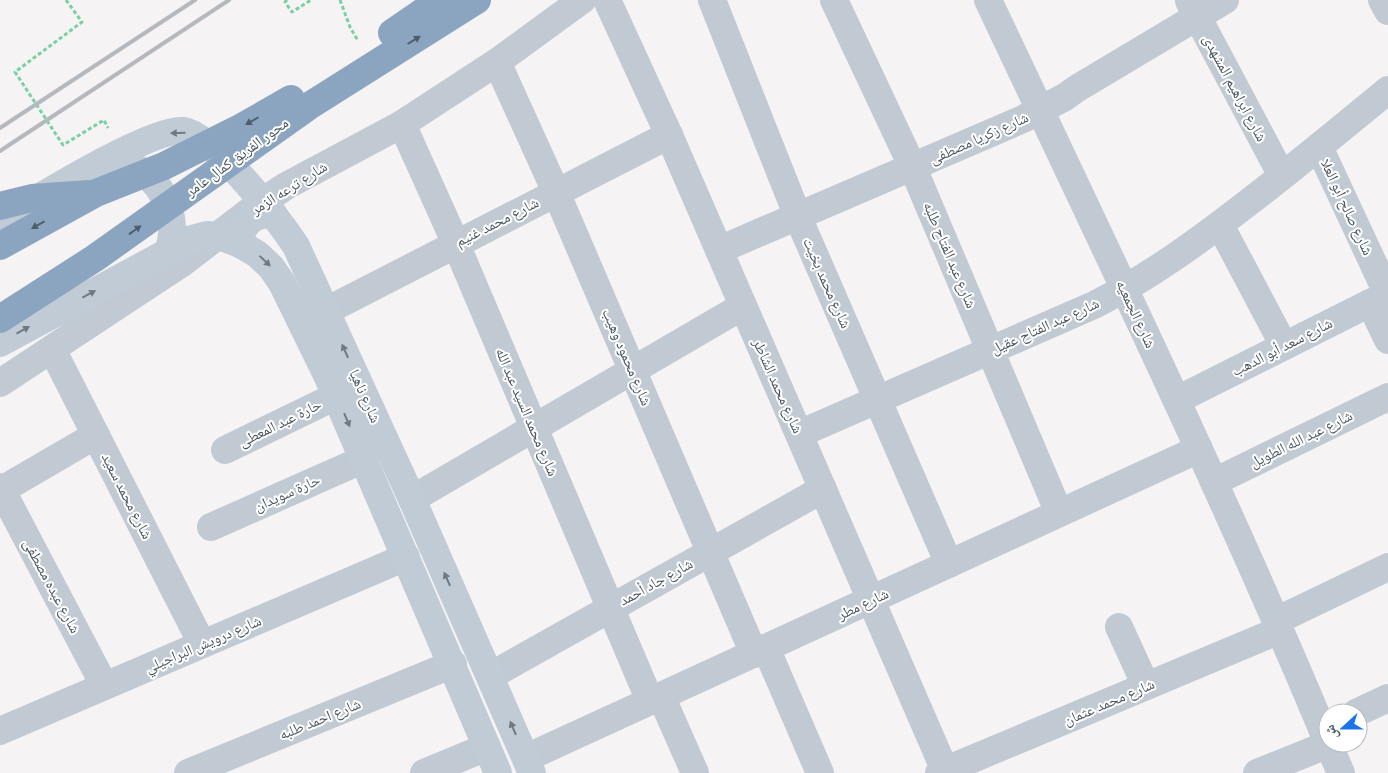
<svg xmlns="http://www.w3.org/2000/svg" width="1388" height="773" viewBox="0 0 1388 773" font-family="'Archivo Narrow','Noto Naskh Arabic',sans-serif">
  <style>
    .lines { fill: none; stroke-linecap: round; stroke-linejoin: round }
    .path { stroke: #7ad0a6; stroke-width: 3; stroke-dasharray: 4 2.5; stroke-linecap: butt }
    .minor { stroke: #c1cad2; stroke-width: 28 }
    .tertiary { stroke: #c1cad2; stroke-width: 28 }
    .secondary { stroke: #c1cbd6; stroke-width: 28 }
    .motorway { stroke: #8ba5c1; stroke-width: 28 }
    .rail { stroke: #b5b8bd; stroke-width: 4 }
    .oneway { fill: #505e6b }
    .oneway2 { fill: #6e7984 }
    .labels { text-anchor: middle; stroke-width: 4; stroke-linejoin: round; paint-order: stroke }
    .street-label { font-size: 15px; fill: #4a5661; stroke: #fff }
  </style>
  <rect width="100%" height="100%" fill="#f5f3f3"/>
  <g class="lines">
    <g class="path">
      <path d="M66,0l16,22 -67,50 48,73 41,-25 4,8"/>
      <path d="M287,0l-2,2 7,10 19,-12"/>
      <path d="M340,0l10,27 8,14"/>
    </g>
    <g class="minor">
      <path d="M607,0l62,135 277,638"/>
      <path d="M712,0l86,217 151,347"/>
      <path d="M834,0l79,168 146,345"/>
      <path d="M988,0c116,246 235,491 340,743"/>
      <path d="M1382,0l6,11"/>
      <path d="M1189,1l93,175"/>
      <path d="M497,62l59,130 198,462"/>
      <path d="M402,124l54,120 194,457"/>
      <path d="M1319,147l69,148"/>
      <path d="M1220,225l64,121"/>
      <path d="M719,250l304,-131 42,-22 11,-8 149,-89"/>
      <path d="M1370,303l18,37"/>
      <path d="M326,311l343,-176"/>
      <path d="M52,349l150,295"/>
      <path d="M1177,400l193,-97 18,-8"/>
      <path d="M799,434l295,-129c56,-28 106,-65 155,-103 47,-36 93,-74 139,-112"/>
      <path d="M225,450l111,-54"/>
      <path d="M1214,482l174,-85"/>
      <path d="M0,487l104,198"/>
      <path d="M0,491l96,-56"/>
      <path d="M412,499l331,-193"/>
      <path d="M211,527l153,-68"/>
      <path d="M1276,621l112,-54"/>
      <path d="M1119,627l27,59"/>
      <path d="M766,648l54,125"/>
      <path d="M490,676l333,-187"/>
      <path d="M661,696l34,77"/>
      <path d="M1356,713l32,-15"/>
      <path d="M0,731l406,-174"/>
      <path d="M1328,743l13,30"/>
      <path d="M526,758l673,-309"/>
      <path d="M188,773l265,-109"/>
      <path d="M424,773l63,-26"/>
      <path d="M939,773l341,-143"/>
      <path d="M1257,773l72,-29"/>
    </g>
    <path class="tertiary" d="M0,383l182,-120 80,-61 24,-16 116,-62 95,-62 85,-62"/>
    <g class="secondary">
      <path d="M124,164c29,6 47,36 48,64 1,7 -2,16 -3,23"/>
      <path d="M0,221c32,-19 152,-94 183,-90 30,4 95,88 113,115l116,253 120,274"/>
      <path d="M240,244c1,-21 15,-32 34,-29"/>
      <path d="M0,343l192,-104 15,-4 12,1 21,8 17,10 14,13 11,16 45,92 171,398"/>
    </g>
    <g class="motorway">
      <path d="M392,33l48,-33"/>
      <path d="M0,206l32,-8 57,-4"/>
      <path d="M0,246l96,-53 68,-27 78,-39 49,-28"/>
      <path d="M0,319l95,-61 214,-152 168,-106"/>
    </g>
    <g class="rail">
      <path d="M0,128l195,-128"/>
      <path d="M0,151l229,-151"/>
    </g>
  </g>
  <defs><path id="oneway-solid" d="M-6-.8H1V-3.2L6.5 0L1 3.2V.8H-6Z" transform="scale(1.25)"/></defs>
  <g class="oneway">
    <use href="#oneway-solid" transform="translate(414 40) rotate(-32)"/>
    <use href="#oneway-solid" transform="translate(252 121) rotate(150)"/>
    <use href="#oneway-solid" transform="translate(38 225) rotate(151)"/>
    <use href="#oneway-solid" transform="translate(135 230) rotate(-36)"/>
  </g>
  <g class="oneway2">
    <use href="#oneway-solid" transform="translate(178 133) rotate(178)"/>
    <use href="#oneway-solid" transform="translate(265 261) rotate(43)"/>
    <use href="#oneway-solid" transform="translate(89 294) rotate(-28)"/>
    <use href="#oneway-solid" transform="translate(23 330) rotate(-29)"/>
    <use href="#oneway-solid" transform="translate(345 351) rotate(-114)"/>
    <use href="#oneway-solid" transform="translate(347 420) rotate(67)"/>
    <use href="#oneway-solid" transform="translate(447 579) rotate(-114)"/>
    <use href="#oneway-solid" transform="translate(513 728) rotate(-113)"/>
  </g>
  <g class="labels">
    <g class="street-label">
      <text transform="translate(1235 88) rotate(62)" y="5">شارع ابراهيم المشهدى</text>
      <text transform="translate(979 138) rotate(-24)" y="5">شارع زكريا مصطفى</text>
      <text transform="translate(237 157) rotate(-36)" y="5">محور الفريق كمال عامر</text>
      <text transform="translate(289 188) rotate(-32)" y="5">شارع ترعه الزمر</text>
      <text transform="translate(1347 207) rotate(65)" y="5">شارع صالح أبو العلا</text>
      <text transform="translate(497 222) rotate(-27)" y="5">شارع محمد غنيم</text>
      <text transform="translate(950 255) rotate(67)" y="5">شارع عبد الفتاح طلبه</text>
      <text transform="translate(827 283) rotate(66)" y="5">شارع محمد بخيت</text>
      <text transform="translate(1136 314) rotate(65)" y="5">شارع الجمعيه</text>
      <text transform="translate(1045 326) rotate(-24)" y="5">شارع عبد الفتاح عقيل</text>
      <text transform="translate(1282 347) rotate(-27)" y="5">شارع سعد أبو الدهب</text>
      <text transform="translate(627 357) rotate(67)" y="5">شارع محمود وهيب</text>
      <text transform="translate(778 386) rotate(66)" y="5">شارع محمد الشاطر</text>
      <text transform="translate(365 396) rotate(66)" y="5">شارع ناهيا</text>
      <text transform="translate(527 412) rotate(67)" y="5">شارع محمد السيد عبد الله</text>
      <text transform="translate(280 423) rotate(-26)" y="5">حارة عبد المعطى</text>
      <text transform="translate(1301 439) rotate(-26)" y="5">شارع عبد الله الطويل</text>
      <text transform="translate(287 493) rotate(-24)" y="5">حارة سويدان</text>
      <text transform="translate(127 496) rotate(63)" y="5">شارع محمد سعيد</text>
      <text transform="translate(656 582) rotate(-29)" y="5">شارع جاد أحمد</text>
      <text transform="translate(52 586) rotate(62)" y="5">شارع عبده مصطفى</text>
      <text transform="translate(863 604) rotate(-25)" y="5">شارع مطر</text>
      <text transform="translate(203 644) rotate(-23)" y="5">شارع درويش البراجيلي</text>
      <text transform="translate(1109 702) rotate(-23)" y="5">شارع محمد عثمان</text>
      <text transform="translate(320 719) rotate(-22)" y="5">شارع احمد طلبه</text>
    </g>
  </g>
  <g transform="translate(1343 728) rotate(249)"><circle r="24" fill="#ffffff" stroke="#b7bbc0"/>
  <path d="M0-4L9 19L0 12L-9 19Z" fill="#1a73e8"/>
  <text y="-8" font-size="14" font-weight="bold" text-anchor="middle" fill="#4a5661">ش</text>
  </g>
</svg>
